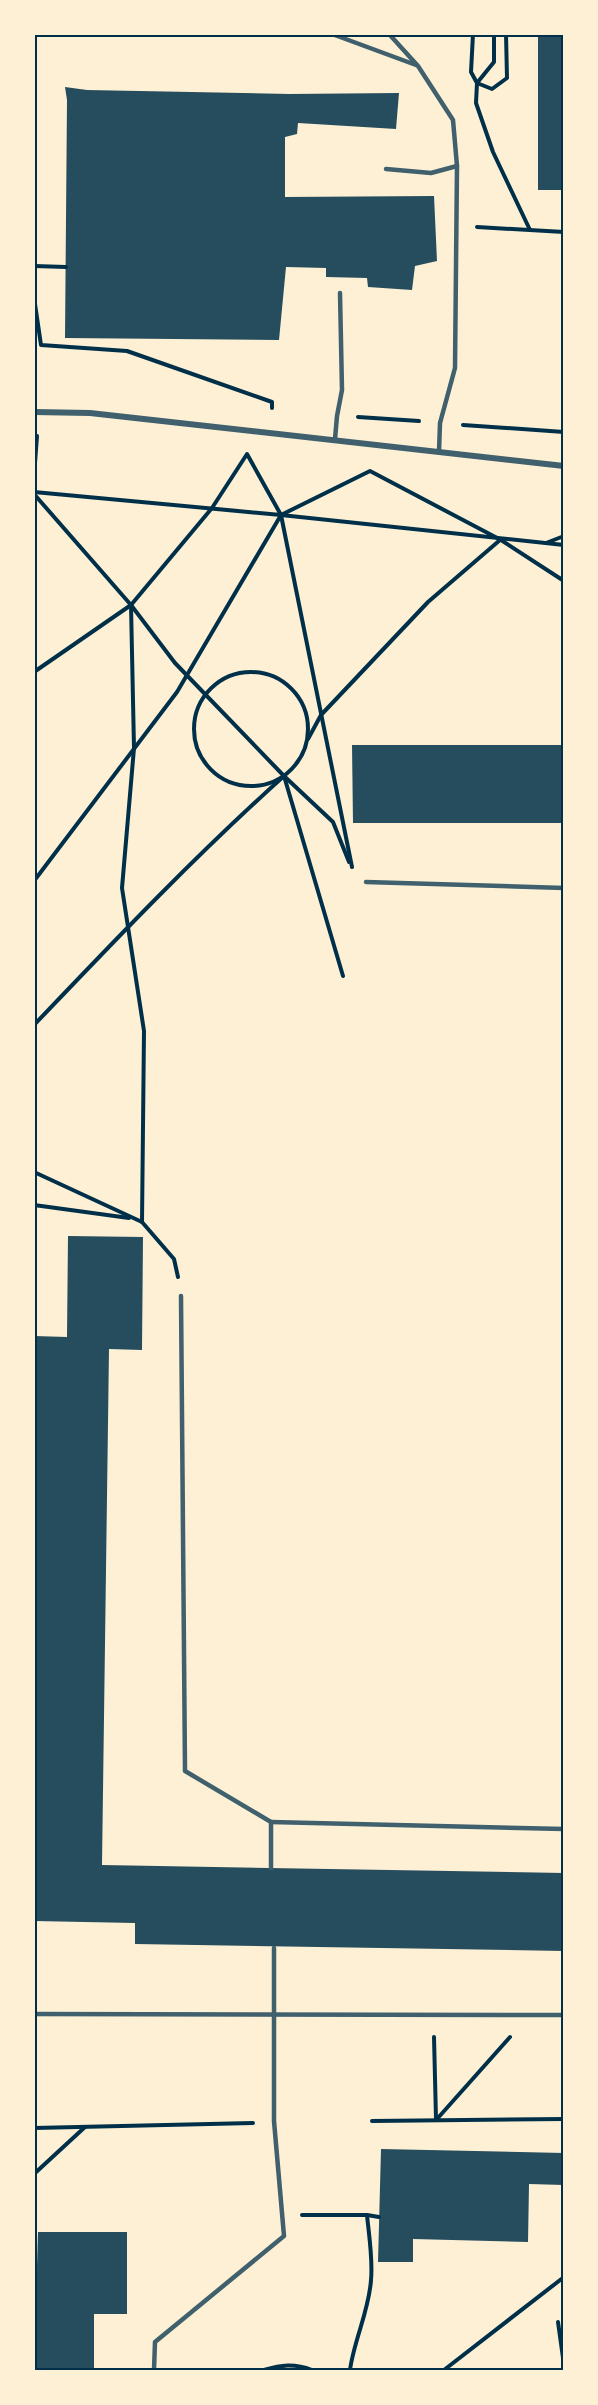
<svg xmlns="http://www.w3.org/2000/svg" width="598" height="2405" viewBox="0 0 598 2405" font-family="'DejaVu Sans',sans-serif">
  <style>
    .building { fill: #264d5e }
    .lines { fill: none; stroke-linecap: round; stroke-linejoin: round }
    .path { stroke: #003049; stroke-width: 4 }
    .service { stroke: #3f606c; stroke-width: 4.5 }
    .minor { stroke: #3f606c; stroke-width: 6 }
    .neatline { fill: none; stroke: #003049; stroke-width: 2 }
  </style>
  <rect width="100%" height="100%" fill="#fdf0d5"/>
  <g class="building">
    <rect x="538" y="34" width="26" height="156"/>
    <path d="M65,87l22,3 202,4 110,-1 -3,36 -98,-6 -1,11 -12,3v60l149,-1 3,65 -22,5 -3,24 -44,-3 -1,-9 -41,-1v-9l-40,-1 -7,73 -214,-2 2,-238z"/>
    <path d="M352,745h212v78h-211z"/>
    <path d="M68,1236l75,1 -1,113 -33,-1 -7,516 462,8v78l-429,-7v-21l-101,-2v-585l33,1z"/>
    <path d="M381,2149l183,4v32l-35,-1 -1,58 -115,-3v23h-35z"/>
    <path d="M38,2232h89v82h-33v56h-60z"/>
  </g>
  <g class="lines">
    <g class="path">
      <path d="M473,34l-2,38 6,11 15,6 15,-11 -1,-44"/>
      <path d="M494,34v28l-17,21 -1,20 17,49 37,78"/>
      <path d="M477,227l87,5"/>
      <path d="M34,266l32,1"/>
      <path d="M34,297l7,48 86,6 145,51v6"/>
      <path d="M358,417l61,4"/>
      <path d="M463,425l101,7"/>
      <path d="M34,476l3,-40"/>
      <path d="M34,492l247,23 283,30"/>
      <path d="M34,494l97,111 44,58 109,113 49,46 16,40"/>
      <path d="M546,543l18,-7"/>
      <circle cx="251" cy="729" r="57"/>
      <path d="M34,672l97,-67"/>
      <path d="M308,739l13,-24 107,-113 72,-62"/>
      <path d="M34,881l143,-189 104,-177 89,-44 131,69 63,41"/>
      <path d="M34,1025c82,-86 162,-170 250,-249l59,200"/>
      <path d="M34,1172l108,50 32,37 4,18"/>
      <path d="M34,1205l95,13"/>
      <path d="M142,1222l2,-191 -22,-143 12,-140 -3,-143 81,-97 35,-54 34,61 71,352"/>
      <path d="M434,2037l2,82"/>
      <path d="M437,2119l73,-82"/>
      <path d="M372,2121l192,-2"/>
      <path d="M34,2128l219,-5"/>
      <path d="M34,2174l51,-47"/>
      <path d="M302,2215h65l12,2"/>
      <path d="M558,2322l6,43"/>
      <path d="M264,2370c17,-5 30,-7 48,0"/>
      <path d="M350,2370c4,-30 19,-59 21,-90 2,-21 -2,-44 -4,-65"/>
      <path d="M444,2370l120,-93"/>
    </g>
    <g class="service">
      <path d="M332,34l84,31"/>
      <path d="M389,34l29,32 35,54 4,46 -2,202 -15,55 -1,29"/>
      <path d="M386,169l45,4 26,-7"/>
      <path d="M335,439l2,-23 5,-26 -2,-97"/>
      <path d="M366,882l198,6"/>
      <path d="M181,1296l4,475 86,51v46"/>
      <path d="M271,1822l293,7"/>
      <path d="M34,2014l530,1"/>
      <path d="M154,2370l1,-28 129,-106 -10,-115v-173"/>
    </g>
    <path class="minor" d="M34,412l56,1 474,53"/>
  </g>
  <rect width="598" height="2405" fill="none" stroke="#fdf0d5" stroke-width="72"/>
  <rect x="36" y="36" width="526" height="2333" class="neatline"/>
</svg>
